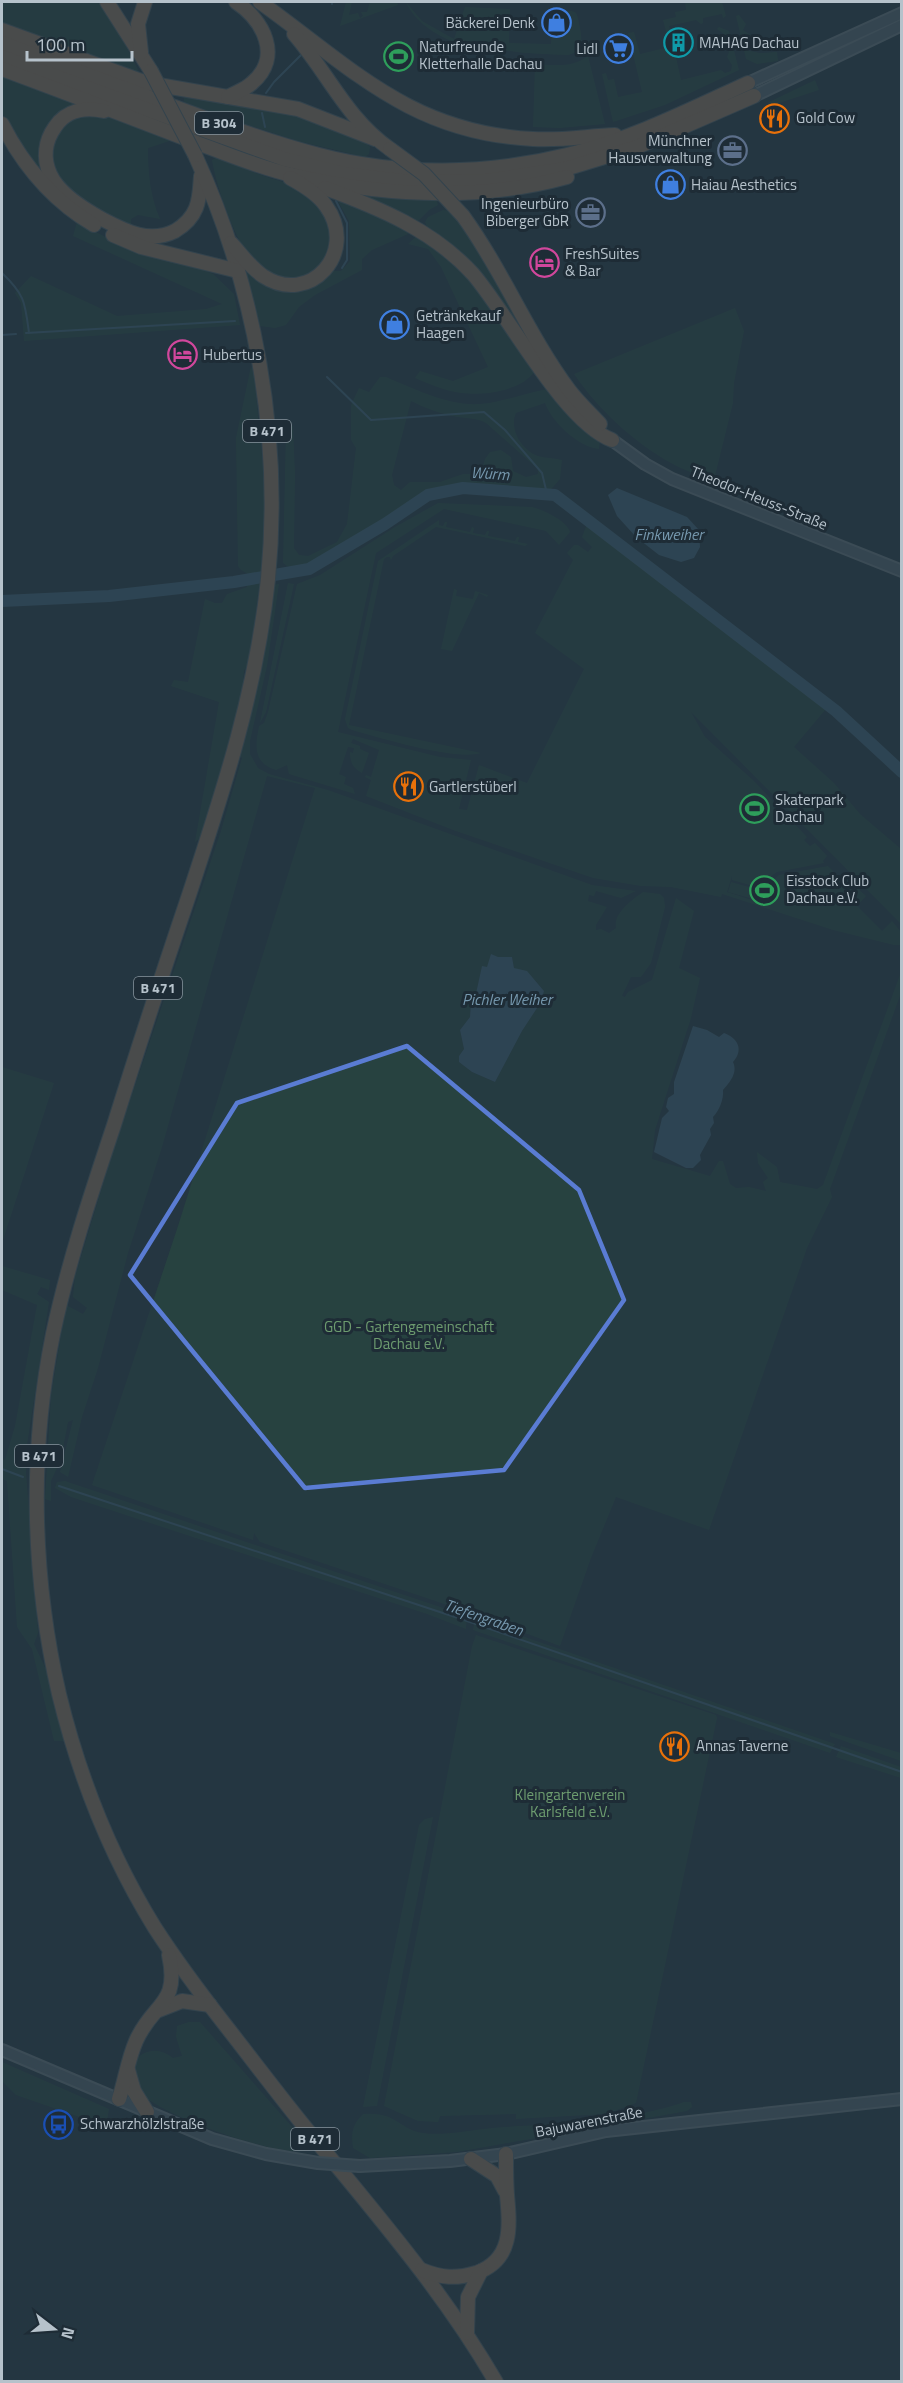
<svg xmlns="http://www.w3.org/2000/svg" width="903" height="2383" viewBox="0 0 903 2383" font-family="'Titillium Web',sans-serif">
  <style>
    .green { fill: #274240; fill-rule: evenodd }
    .water { fill: #395568 }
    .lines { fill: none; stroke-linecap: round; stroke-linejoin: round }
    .stream { stroke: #395568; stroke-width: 2 }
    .river { stroke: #395568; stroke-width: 12 }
    .secondary-casing { stroke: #57656e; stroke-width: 14 }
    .highway-casing { stroke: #44525b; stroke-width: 16 }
    .secondary { stroke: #485763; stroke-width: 10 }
    .highway { stroke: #766457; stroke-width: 14 }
    .secondary-bridge-casing { stroke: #57656e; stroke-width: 14; stroke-linecap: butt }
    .highway-bridge-casing { stroke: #44525b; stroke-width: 16; stroke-linecap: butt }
    .secondary-bridge { stroke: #485763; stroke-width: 10 }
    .highway-bridge { stroke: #766457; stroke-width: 14 }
    .marked { fill: none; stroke: #5a7cd3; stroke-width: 4.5; stroke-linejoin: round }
    .labels { text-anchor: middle; stroke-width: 6; stroke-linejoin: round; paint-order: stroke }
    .shield { fill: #1e2c36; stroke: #88959e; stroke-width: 1.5 }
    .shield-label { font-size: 14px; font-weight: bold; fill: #b6c2cb }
    .poi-label { font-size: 15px; fill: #b6c2cb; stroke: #1e2c36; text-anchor: start }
    .street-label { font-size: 15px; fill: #b6c2cb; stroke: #1e2c36 }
    .park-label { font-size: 15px; fill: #6d9c6f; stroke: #1e2c36 }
    .water-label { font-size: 16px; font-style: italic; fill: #7698ae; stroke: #1e2c36 }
  </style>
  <rect width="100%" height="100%" fill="#253641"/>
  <g class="green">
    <path d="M2,2h97l21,32 20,40 -138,-47z"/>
    <path d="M346,2h6l-3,13 9,-2 2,5 3,-2 -2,-4h6l3,-10h27l1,3 -58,21z"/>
    <path d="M406,2l16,19 32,18 11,-32 45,2 -1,34 42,1 1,-16h8l1,-17c4,0 12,-1 15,2 1,1 3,8 3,10 3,14 6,28 -11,32 -24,-1 -47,-1 -69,-6 -5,-1 -9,0 -13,0 -28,0 -70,-21 -80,-47z"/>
    <path d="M685,2h37l4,14 -3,2 -1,-4 -19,4v5l-2,1 -5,-4 -27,6 12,54 40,-10 4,3 6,-2 1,-6 -5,-8 2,-5 -7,-11 2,-7 -7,-5 2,-2 10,4 10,39 -74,35 -52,17 -11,-48 4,-1 2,7 6,-1 4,18 24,-5 -14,-59 6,-1 6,22 25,-6 -1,-4 5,-2 -6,-22 13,-3 -1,-5 11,-2z"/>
    <path d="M739,15l7,9 -3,6 8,5 -5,15 14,3 17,-1 1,9 -21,3 -11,-5 -10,-43z"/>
    <path d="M588,56l17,68 -45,4 -27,-1 2,-63c19,1 38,4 53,-8z"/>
    <path d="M2,75l81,29 -26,16 -8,58 -18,-16 -29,-49z"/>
    <path d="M815,80l4,10 -52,17 2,-5z"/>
    <path d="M190,97l55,6 60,14 60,25 5,5 -1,7 -4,3 -67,-16 -68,-22 -46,-17v-4z"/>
    <path d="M108,114l67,25 -27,9c0,24 2,48 12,71l-22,-4 -7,4v6l5,5 -44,-20 -37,-34 -6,-29 21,-31z"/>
    <path d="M217,157c16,6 31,14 47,19 17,6 41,10 53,25 8,10 19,29 17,42 -1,11 -17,30 -28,34 -13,6 -37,0 -47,-9 -21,-17 -43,-82 -47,-108z"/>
    <path d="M365,192l71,6 2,7 -9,5 -12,12 -54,-24z"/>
    <path d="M335,196l74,32 -1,6 -36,16 -10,9v11l-47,25 -16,12 -13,18 -11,3 -15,-2 -17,-63 65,24 13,-6 10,-10h10l9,-10 -1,-40z"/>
    <path d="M443,210l7,1 37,46 34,69 -93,-97 -3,-7 3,-5z"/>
    <path d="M77,222l34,18 86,27 16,7 21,20 6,31 -216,16 -3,-38 -6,-10 16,-17 86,40 89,-7 16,-5 -149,-68z"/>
    <path d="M419,234l33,27 42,47 41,63c-13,20 -52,25 -74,22 -15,-2 -33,-9 -46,-15l5,-7 33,10 35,-14 -47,-100 -13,-18 -20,-5z"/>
    <path d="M735,308l9,23 -10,52 -1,20 -19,77c-14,-5 -30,-9 -43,-17 -38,-21 -73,-54 -97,-89z"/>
    <path d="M251,366l3,8 12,125 -3,56 -14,111 -5,4 -2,22 -16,69 -26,77 -5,4 24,-140 -48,-16 3,-6 14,2 17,-83 10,4h7l5,-9 20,-7 1,-13 -7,-4 -3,-4 -2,-128z"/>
    <path d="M380,377h6c32,13 67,32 103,26 20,-3 39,-11 59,-14l52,51 -1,9c-21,-2 -47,-27 -54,-46l-29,10c-7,16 5,36 22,43 7,2 16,2 24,4l-2,19 -13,15 -84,-6 -35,7 -92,59 -27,15 -15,2 -11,-8 3,-134 7,-3 2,48 -1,74 5,7 9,1 29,-14 10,-18 9,-76 -5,-8v-35l8,-17 10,4zM411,401c14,7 27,12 42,15 12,3 22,1 33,7l52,46v5l-12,3 -13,-6 -2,-14 -10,-7 -11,2 -5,7 -4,15h-18l-23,8h-30l-9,8 -7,-5 -2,-10z"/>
    <path d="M438,503l94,4c12,3 35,14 38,25l-11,13 -13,-14 -102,-22 -68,44 -38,179 102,25 31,3 -12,49 8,1 12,-45 48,18 57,-114 -49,-36 38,-73 -6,-7 7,-8h4l10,7 4,-5 -10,-10 5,-13 239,185 -32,38 40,36 26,31 41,35v75l-210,-212 14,25 49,44 53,56 -3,3 6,6 5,-3 12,13 -4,5 1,2 -47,9 -13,9 -1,4 -7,-2 5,2 -1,3 -28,-8v-4l-5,16 41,13 5,-16 -6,-2 1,-2 11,-10 49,-9 25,26 4,-4 9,8 -9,10 25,25 10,-10 9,11v13h-7l-61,-15 -111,-36 -1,3 -50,-10 -30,-1 -48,-8 -140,-48 -87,-34 5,-16 -6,-3 1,-2 5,2 8,-27 -26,-11 -2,4 9,3v3l9,4 -7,20c-9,-5 -12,-10 -12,-21l3,1 1,-5 -6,-1 -9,27 7,3 -2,7 9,4 2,6 -66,-20 -2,-9 -11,5c-23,-7 -21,-24 -17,-44l5,-3 4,-11 29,-128 23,-9 75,-48z"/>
    <path d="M439,520v5l4,1 2,-4h2l-1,5 24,5 2,-5 2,1 -1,5 12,2 2,-4h2l-1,5 27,5 2,-4h2l-1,5 10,2 -3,2 -89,-19 -43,29 -2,4 -1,-3h-3l-3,2 -35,166 132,28c-25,8 -101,-15 -129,-23l-4,-2 -3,-9 33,-158z"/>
    <path d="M288,583l6,1 -28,128 -6,11z"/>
    <path d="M279,584l-12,82 -17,75v13l8,14 11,6 59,16 264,95 44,6 -15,7 -25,-7 -2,5 -5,-1 -1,6 19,6 -11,18v5l5,-1 8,4 7,-5c-3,-15 16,-28 27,-36l17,2 4,4 1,9 -14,56 -10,14h-10l-9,19 3,1 3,-5 24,-12 24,-82 18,13 -15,57 21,10 -9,40 -36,112 -3,29 58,17 9,-15h4l7,23 6,4 13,-1 17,4 -3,-9 5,-4 -10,-15 -1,-11 20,15 3,15 37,7 6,-4 78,-213v21l-71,196 2,8 -25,51 -98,282 -93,-33 -25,61 -31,88 -86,-32 -214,-72 -6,-9 -1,7 -161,-55 86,-259 137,-438 -48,-12 -105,371 -34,106 -30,115 -16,49 -14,60 -8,-5 13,-52 -5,2 -7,37 -10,22v20l-6,-2 6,-103 15,-91 17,9 4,-6 -14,-11 2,-20 39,-129 107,-317 21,-73 -3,-3 34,-170zM498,957h14l2,11 22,13 8,10 -3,11 -19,29 -27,51 -23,-10 -13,-10v-6l5,-7 -4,-19 10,-13 1,-17 4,-2 7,-31h5l3,-7z"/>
    <path d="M454,589l3,1 -1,6 17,3 2,-8 13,4 -1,2 -8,-4 -27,58 -11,-2z"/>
    <path d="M731,882l29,8 -3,10 -29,-8z"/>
    <path d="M2,1067l52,16 -52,160z"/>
    <path d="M2,1266l48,14 -1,10 -8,-3 -4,7 12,8 -24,156 13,175 -4,11 16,34 14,63h-10l-22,-92 -15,-22 -10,-146 -5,-2v-20l3,1 10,-34 22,-121 -35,-15z"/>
    <path d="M65,1481l402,135 -1,13 -39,-15 -356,-117 -16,-9 2,-6z"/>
    <path d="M475,1620l360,124 -5,9 -357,-123z"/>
    <path d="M476,1635l240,80 1,3 -81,385 -30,11 -90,5v-5l-76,2 -2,6 -20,-1 -34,-15 88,-460z"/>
    <path d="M830,1732l71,21v8l-71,-25z"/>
    <path d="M841,1746l60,21v11l-65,-21z"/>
    <path d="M433,1817l-56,289 -14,1 56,-282 6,-6z"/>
    <path d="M189,2022h11l107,122 -1,6c-22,10 -155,-38 -168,-60 -6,-9 -2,-22 -1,-32 12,-10 24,-9 36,0l9,-2 -6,-19 1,-11z"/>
    <path d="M2,2062l107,47 -2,13 -7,2 -84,-29 -14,-14z"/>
    <path d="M684,2102h7l1,5 -5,4 -230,41 -87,6 -17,-10c-2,-15 -1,-23 10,-34 34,-3 35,15 60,19 17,3 51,-3 69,-5 64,-5 131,-5 192,-26z"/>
  </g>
  <g class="water">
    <path d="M617,488l70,29 12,13 1,17 -6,11 -13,4 -22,-7 -23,-18 -19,-21 -9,-21z"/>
    <path d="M491,954l7,3h14l2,11 13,3 17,20 -3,11 -19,29 -27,51 -23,-10 -13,-10v-6l5,-7 -4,-19 10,-13 1,-17 4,-2 7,-32 5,1z"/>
    <path d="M693,1026l14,4 12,7 5,-4c14,5 20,17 9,29 5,11 -3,20 -10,28 1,9 -4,21 -10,27l1,6 -4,6 1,6 -11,20 1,5 -8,8h-7l-32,-16 8,-34 7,-7 -3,-4 2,-9 6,-4v-12z"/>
  </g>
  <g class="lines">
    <g class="stream">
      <path d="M332,4v-2"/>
      <path d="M266,93l8,-11 28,-28"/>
      <path d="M262,113l3,14"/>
      <path d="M336,201l11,22v37l-5,8"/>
      <path d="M2,273c23,22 23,29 27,60"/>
      <path d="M26,333l209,-12"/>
      <path d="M2,335l14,-1"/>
      <path d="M327,377l44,43 113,-8 21,18 37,43 5,21"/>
      <path d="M2,1469l21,8"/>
      <path d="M59,1486l408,135 435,151"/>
    </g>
    <path class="river" d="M2,601l107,-5 125,-14 75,-13 76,-45 43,-29 35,-7 92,7 281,216 66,61"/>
    <defs>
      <g id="secondary">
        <path d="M748,83l154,-70"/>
        <path d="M754,96l148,-71"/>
        <path d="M612,440l33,24 27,15 230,92"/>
        <path d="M2,2050l210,89 54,15 52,9"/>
        <path d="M360,2166l90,-5 56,-7 100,-23 296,-32"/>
      </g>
      <g id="highway">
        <path d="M107,2l44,69"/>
        <path d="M260,2c92,66 151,131 273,137 27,2 55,-3 82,-4"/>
        <path d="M2,30l145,53 151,26 77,30"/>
        <path d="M294,34c34,39 52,84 96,115"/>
        <path d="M2,43c56,21 113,42 170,63 49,18 97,36 147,49 80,21 167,20 248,0 63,-15 122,-45 181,-72"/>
        <path d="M141,52l-3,-28 7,-22"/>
        <path d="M2,57l282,102 60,15 65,8 77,-1 79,-12 72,-22 117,-51"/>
        <path d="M2,69c65,24 130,49 195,74 31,11 63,25 95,32 91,21 184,27 275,2"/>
        <path d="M228,97c8,-5 17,-7 24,-14 31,-26 11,-63 -16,-81"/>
        <path d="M104,111c-19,-4 -38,-1 -49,16 -10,14 -12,31 -5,47 9,20 34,35 52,45 23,12 47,25 73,12 10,-6 17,-13 21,-23 4,-10 4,-21 5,-32"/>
        <path d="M2,124c21,41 51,77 92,101"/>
        <path d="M195,155c60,131 87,280 73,424 -11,109 -45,213 -79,316 -26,77 -51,153 -75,230 -23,69 -46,138 -61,209 -24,118 -21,243 6,360 20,82 52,163 96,234 22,34 46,66 71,98 25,32 49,64 74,95 69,85 141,166 196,261"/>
        <path d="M325,188c54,20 108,42 148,86 36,42 91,148 139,166"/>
        <path d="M463,216c40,55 65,119 106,174 9,12 21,23 31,34"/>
        <path d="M113,235l28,12 97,24"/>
        <path d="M231,243c10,11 19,24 32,33 47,31 96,-24 63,-70 -8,-12 -23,-21 -36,-28"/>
        <path d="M159,2010l23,-9 28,4"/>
        <path d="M128,2070l6,21 13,21"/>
        <path d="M119,2099c6,-18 9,-40 17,-58 17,-39 44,-35 33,-86"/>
        <path d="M471,2159l26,17 8,15"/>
        <path d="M422,2270c19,8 34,9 54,3 37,-13 34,-46 31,-78 -1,-13 -1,-27 -1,-41"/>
        <path d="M467,2333l1,-36 13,-26"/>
      </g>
    </defs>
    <use href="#secondary" class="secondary-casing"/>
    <use href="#highway" class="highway-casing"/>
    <use href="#secondary" class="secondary"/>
    <use href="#highway" class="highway"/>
    <defs>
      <path id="secondary-bridge" d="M318,2163l42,3"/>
      <g id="highway-bridge">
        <path d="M151,71l44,84"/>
        <path d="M390,149l34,25 39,42"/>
      </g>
    </defs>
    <use href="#secondary-bridge" class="secondary-bridge-casing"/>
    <use href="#highway-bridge" class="highway-bridge-casing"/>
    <use href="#secondary-bridge" class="secondary-bridge"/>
    <use href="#highway-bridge" class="highway-bridge"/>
  </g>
  <path d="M0 0H903V2383H0ZM407,1046l172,144 45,110 -120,170 -199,18 -175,-213 107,-172z" fill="#253641" fill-opacity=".55" fill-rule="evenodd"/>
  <path class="marked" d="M407,1046l172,144 45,110 -120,170 -199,18 -175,-213 107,-172z"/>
  <defs>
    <symbol id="shop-ring" viewBox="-11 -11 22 22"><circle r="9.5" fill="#1e2c36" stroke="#3f7fe0" stroke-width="1.5"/><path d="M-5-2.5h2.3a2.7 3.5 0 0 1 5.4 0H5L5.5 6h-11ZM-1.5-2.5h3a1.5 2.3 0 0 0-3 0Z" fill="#3f7fe0"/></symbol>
    <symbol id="building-ring" viewBox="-11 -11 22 22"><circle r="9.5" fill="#1e2c36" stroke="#0f9aa8" stroke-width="1.5"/><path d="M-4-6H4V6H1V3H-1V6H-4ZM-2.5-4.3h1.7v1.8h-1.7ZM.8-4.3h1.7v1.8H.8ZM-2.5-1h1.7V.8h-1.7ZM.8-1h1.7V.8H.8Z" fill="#0f9aa8"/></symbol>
    <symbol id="supermarket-ring" viewBox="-11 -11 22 22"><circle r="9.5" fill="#1e2c36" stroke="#3f7fe0" stroke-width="1.5"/><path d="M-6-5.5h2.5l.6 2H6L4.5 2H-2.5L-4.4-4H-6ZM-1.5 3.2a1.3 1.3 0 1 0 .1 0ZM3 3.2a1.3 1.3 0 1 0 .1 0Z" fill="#3f7fe0"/></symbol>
    <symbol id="stadium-ring" viewBox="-11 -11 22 22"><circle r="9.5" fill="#1e2c36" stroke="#2e9e5b" stroke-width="1.5"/><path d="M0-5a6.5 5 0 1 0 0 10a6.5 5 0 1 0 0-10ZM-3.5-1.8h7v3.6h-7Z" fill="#2e9e5b"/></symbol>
    <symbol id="restaurant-ring" viewBox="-11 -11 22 22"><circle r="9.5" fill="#1e2c36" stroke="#e8710a" stroke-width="1.5"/><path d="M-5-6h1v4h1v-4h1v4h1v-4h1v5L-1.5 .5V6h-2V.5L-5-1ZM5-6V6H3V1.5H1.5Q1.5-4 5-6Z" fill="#e8710a"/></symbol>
    <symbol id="office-ring" viewBox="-11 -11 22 22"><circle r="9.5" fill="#1e2c36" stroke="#5c6f8a" stroke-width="1.5"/><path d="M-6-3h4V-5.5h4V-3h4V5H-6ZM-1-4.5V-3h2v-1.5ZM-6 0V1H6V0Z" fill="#5c6f8a"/></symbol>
    <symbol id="hotel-ring" viewBox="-11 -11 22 22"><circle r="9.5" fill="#1e2c36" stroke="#d1479c" stroke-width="1.5"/><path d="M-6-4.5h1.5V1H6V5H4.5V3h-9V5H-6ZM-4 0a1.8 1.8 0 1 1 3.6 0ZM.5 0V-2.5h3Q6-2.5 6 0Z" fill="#d1479c"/></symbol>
    <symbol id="bus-ring" viewBox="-11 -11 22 22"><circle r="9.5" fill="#1e2c36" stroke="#1a4fb4" stroke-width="1.5"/><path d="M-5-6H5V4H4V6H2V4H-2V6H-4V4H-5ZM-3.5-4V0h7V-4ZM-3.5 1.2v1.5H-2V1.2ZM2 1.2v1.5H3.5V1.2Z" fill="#1a4fb4"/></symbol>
  </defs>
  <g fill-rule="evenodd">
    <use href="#shop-ring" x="540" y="6" width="33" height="33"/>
    <use href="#building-ring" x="662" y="26" width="33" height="33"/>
    <use href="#supermarket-ring" x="602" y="32" width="33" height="33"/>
    <use href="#stadium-ring" x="382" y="40" width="33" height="33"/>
    <use href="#restaurant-ring" x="758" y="102" width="33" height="33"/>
    <use href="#office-ring" x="716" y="134" width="33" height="33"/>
    <use href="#shop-ring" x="654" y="168" width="33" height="33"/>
    <use href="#office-ring" x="574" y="196" width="33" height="33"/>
    <use href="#hotel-ring" x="528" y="246" width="33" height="33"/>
    <use href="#shop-ring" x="378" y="308" width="33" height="33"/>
    <use href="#hotel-ring" x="166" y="338" width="33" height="33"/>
    <use href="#restaurant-ring" x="392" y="770" width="33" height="33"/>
    <use href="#stadium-ring" x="738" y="792" width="33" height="33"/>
    <use href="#stadium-ring" x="748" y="874" width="33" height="33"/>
    <use href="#restaurant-ring" x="658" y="1730" width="33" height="33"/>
    <use href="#bus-ring" x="42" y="2108" width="33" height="33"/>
  </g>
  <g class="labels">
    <g class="shield">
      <rect x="195" y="112" width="48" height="22" rx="4.5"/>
      <rect x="243" y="420" width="48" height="22" rx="4.5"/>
      <rect x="134" y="977" width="48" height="22" rx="4.5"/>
      <rect x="15" y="1445" width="48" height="22" rx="4.5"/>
      <rect x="291" y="2128" width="48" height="22" rx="4.5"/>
    </g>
    <g class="shield-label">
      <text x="219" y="128">B 304</text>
      <text x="267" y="436">B 471</text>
      <text x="158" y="993">B 471</text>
      <text x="39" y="1461">B 471</text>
      <text x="315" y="2144">B 471</text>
    </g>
    <g class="poi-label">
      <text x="535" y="28" text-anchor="end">Bäckerei Denk</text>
      <text x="699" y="48">MAHAG Dachau</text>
      <text x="419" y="52">Naturfreunde<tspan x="419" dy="17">Kletterhalle Dachau</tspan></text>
      <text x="598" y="54" text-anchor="end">Lidl</text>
      <text x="796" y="123">Gold Cow</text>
      <text x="712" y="146" text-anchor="end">Münchner<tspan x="712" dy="17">Hausverwaltung</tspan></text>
      <text x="691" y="190">Haiau Aesthetics</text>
      <text x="569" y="209" text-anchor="end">Ingenieurbüro<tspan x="569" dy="17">Biberger GbR</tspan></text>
      <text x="565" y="259">FreshSuites<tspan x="565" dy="17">&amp; Bar</tspan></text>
      <text x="416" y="321">Getränkekauf<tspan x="416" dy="17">Haagen</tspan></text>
      <text x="203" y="360">Hubertus</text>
      <text x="429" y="792">Gartlerstüberl</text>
      <text x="775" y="805">Skaterpark<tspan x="775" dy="17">Dachau</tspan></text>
      <text x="786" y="886">Eisstock Club<tspan x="786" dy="17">Dachau e.V.</tspan></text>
      <text x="696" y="1751">Annas Taverne</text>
      <text x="80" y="2129">Schwarzhölzlstraße</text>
    </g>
    <g class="street-label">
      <text transform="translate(759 498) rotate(22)" y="5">Theodor-Heuss-Straße</text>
      <text transform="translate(589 2122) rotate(-11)" y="5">Bajuwarenstraße</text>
    </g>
    <g class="park-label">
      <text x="409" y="1332">GGD - Gartengemeinschaft<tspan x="409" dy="17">Dachau e.V.</tspan></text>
      <text x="570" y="1800">Kleingartenverein<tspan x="570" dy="17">Karlsfeld e.V.</tspan></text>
    </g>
    <g class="water-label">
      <text transform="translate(490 473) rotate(4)" y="6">Würm</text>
      <text x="669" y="540">Finkweiher</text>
      <text x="507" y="1005">Pichler Weiher</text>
      <text transform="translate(484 1617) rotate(19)" y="6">Tiefengraben</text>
    </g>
  </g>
  <rect width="903" height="2383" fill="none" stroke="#b6c2cb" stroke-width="6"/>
  <g transform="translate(54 2329) rotate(107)" stroke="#1e2c36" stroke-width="4.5" paint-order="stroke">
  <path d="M0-4.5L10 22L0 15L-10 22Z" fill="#b6c2cb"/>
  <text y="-9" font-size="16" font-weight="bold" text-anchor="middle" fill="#b6c2cb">N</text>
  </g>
  <path d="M27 51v9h105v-9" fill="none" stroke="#b6c2cb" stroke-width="3"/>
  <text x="36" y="51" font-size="18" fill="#b6c2cb" stroke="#1e2c36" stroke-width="4.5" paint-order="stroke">100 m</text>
</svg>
